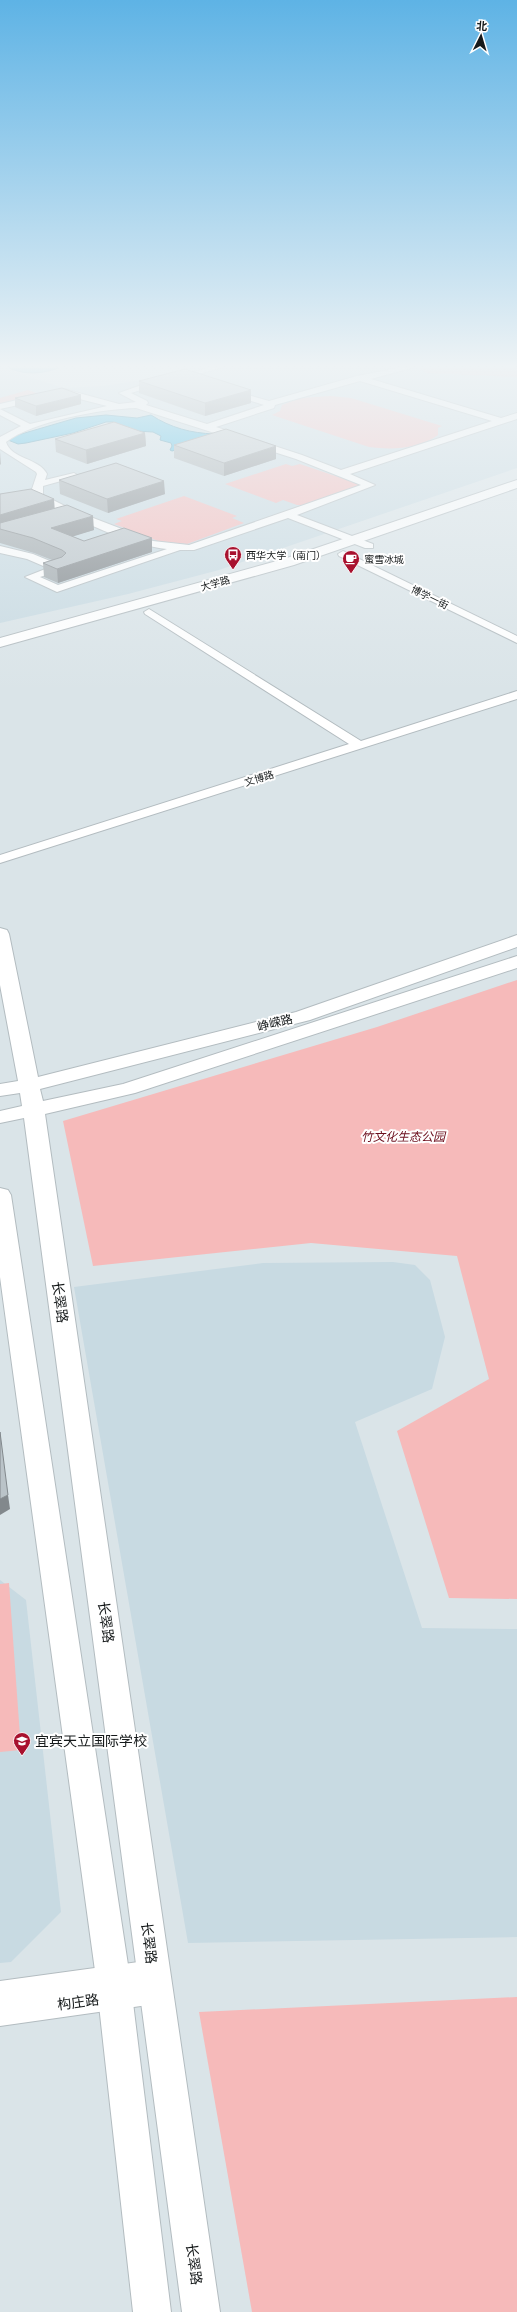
<svg xmlns="http://www.w3.org/2000/svg" width="517" height="2312" viewBox="0 0 517 2312" font-family="'Crimson Pro','Noto Sans SC',serif">
  <style>
    .built { fill: #c8dae2 }
    .green { fill: #f6baba }
    .water { fill: #2fb2e0; stroke: #2884a5 }
    .lines { fill: none; stroke-linecap: round; stroke-linejoin: round }
    .minor-casing { stroke: #b3bcc0; stroke-width: 2 }
    .major-casing { stroke: #b3bcc0; stroke-width: 2 }
    .minor { fill: #fff; fill-rule: evenodd }
    .major { fill: #fff; fill-rule: evenodd }
    .wall { fill: #a0a8ac }
    .shaded-wall { fill: #82888c }
    .building { fill: #bac3c8; stroke: #82888c }
    .labels { text-anchor: middle; stroke-width: 4; stroke-linejoin: round; paint-order: stroke }
    .far-poi-label { font-size: 10px; fill: #161a1b; stroke: #fff; text-anchor: start }
    .far-street-label { font-size: 10px; fill: #161a1b; stroke: #fff }
    .street-label { font-size: 12px; fill: #161a1b; stroke: #fff }
    .park-label { font-size: 12px; font-style: italic; fill: #6b0d1c; stroke: #fff }
    .near-street-label { font-size: 14px; fill: #161a1b; stroke: #fff }
    .near-poi-label { font-size: 14px; fill: #161a1b; stroke: #fff; text-anchor: start }
  </style>
  <rect width="100%" height="100%" fill="#dae4e8"/>
  <g class="built">
    <path d="M0,368h7l16,7 41,13 39,-2 58,-9 29,-9h327v100l-298,102 -91,24 -128,29z"/>
    <path d="M393,1262l22,3 15,15 15,57 -13,52 -77,33 67,206 95,1v308l-329,6 -114,-656 189,-24z"/>
    <path d="M0,1580l26,20 35,312 -50,50 -11,1z"/>
  </g>
  <g class="green">
    <path d="M422,368h95v9l-90,-4 -8,-4z"/>
    <path d="M28,390l11,4 -39,11v-7z"/>
    <path d="M331,396l20,2 91,28 -4,2v7c-19,14 -46,15 -69,12l-97,-32 8,-4 2,-6 17,-7z"/>
    <path d="M286,464l6,2 8,-2 62,21 -58,20h-7l-14,-5 -7,3 -51,-19z"/>
    <path d="M184,496l53,20 -5,2 12,5 -57,21 -29,-3 -44,-17 8,-3 -6,-2z"/>
    <path d="M517,980v619l-68,-1 -52,-167 92,-52 -32,-123 -146,-13 -218,23 -30,-145 314,-94z"/>
    <path d="M9,1583l12,167 -21,2v-168z"/>
    <path d="M517,1997v315h-265l-53,-300z"/>
  </g>
  <g class="water">
    <path d="M9,368h49c-15,6 -34,7 -49,0z"/>
    <path d="M106,415l31,3 14,-3c20,13 40,18 63,19l-28,13 -14,4 -2,-1 2,-4 -1,-3 -11,-3 1,-4 -8,-4 -17,-1 -23,-9h-7l-33,11 -47,10 -8,1 -10,-4 3,-3 65,-19z"/>
  </g>
  <g class="lines">
    <defs>
      <g id="minor">
        <path d="M208,368h12l-40,11 -4,-2z"/>
        <path d="M398,368h13l-40,11 130,39 16,-5v6l-167,55 25,11 -78,30 76,29v4h-8l-77,-30 -94,32h-14l-123,42 -32,-15 23,-9 -21,-9 -27,-6v-7l33,8 29,12v4l-22,7 18,8 109,-36c-39,-4 -95,-32 -131,-50l-4,-10 5,-15 -1,-2 -36,-23v-12l21,-11 -21,-11v-11l64,-15 55,15 17,-2 -17,-9 42,-15 4,3 -1,2 -33,10 16,8 1,2 -2,2 61,19 57,-19 -38,-12v-4l43,12 88,-25zM360,381l132,40 -151,49 -39,-15 -86,-28 58,-19 1,-3zM64,395l43,11 -77,18 -30,-15zM136,408l160,51 65,26 -172,60 -36,-4 -78,-30 -32,-16v-9l36,-10 -5,-3 -29,7 2,-6c-8,-16 -36,-15 -41,-32 27,-21 96,-33 130,-34z"/>
        <path d="M343,551l174,85v7l-178,-87 -1,-2z"/>
        <path d="M149,609l212,132 156,-50v8l-517,164v-8l349,-111 -204,-130 -1,-2z"/>
        <path d="M153,1960l9,3 4,9 -5,9 3,1 4,9 -4,9 -9,4 -155,22v-45z"/>
      </g>
      <g id="major">
        <path d="M517,480v8l-223,77 -294,82v-9l284,-79z"/>
        <path d="M0,928l7,2 2,4 29,143 258,-65 221,-77v12l-207,73 -270,69 3,12 80,-17 394,-128v12l-382,125 -90,21 175,1198h-38l-158,-1194 -24,5v-12l22,-5 -2,-13 -20,3v-12l18,-3 -18,-96z"/>
        <path d="M0,1188l8,2 3,5 119,783 41,334h-38l-37,-334 -96,-701z"/>
      </g>
    </defs>
    <use href="#minor" class="minor-casing"/>
    <use href="#major" class="major-casing"/>
    <use href="#minor" class="minor"/>
    <use href="#major" class="major"/>
  </g>
  <g class="wall">
    <path d="M139,381l112,9v13l-46,13 -66,-23z"/>
    <path d="M15,398l66,6 -45,12 -21,-9z"/>
    <path d="M145,433l1,13 -59,18 -31,-12 -1,-13z"/>
    <path d="M174,445l102,14 -52,17 -50,-18z"/>
    <path d="M59,480l106,14 -57,19 -48,-19z"/>
    <path d="M0,494l55,14 39,22 -22,6 12,5 68,-3v14l-94,31 -14,-6 -1,-14 9,-3 -18,-7 -34,-10z"/>
  </g>
  <g class="shaded-wall">
    <path d="M251,390v13l-46,13v-13z"/>
    <path d="M81,395v9l-45,12v-10z"/>
    <path d="M145,433l1,13 -59,18 -1,-14z"/>
    <path d="M276,446v13l-52,17v-13z"/>
    <path d="M0,451l1,13 -1,1z"/>
    <path d="M164,481l1,13 -57,19 -1,-14z"/>
    <path d="M54,499l1,14 -55,16v-14z"/>
    <path d="M93,516l1,14 -42,13 -1,-15z"/>
    <path d="M152,538v14l-94,31 -1,-14z"/>
    <path d="M8,1495l2,14 -10,6v-16z"/>
  </g>
  <g class="building">
    <path d="M185,369l66,21 -46,13 -66,-22z"/>
    <path d="M62,388l19,7 -45,11 -21,-8z"/>
    <path d="M114,422l31,11 -59,17 -31,-11z"/>
    <path d="M226,429l50,17 -52,17 -50,-18z"/>
    <path d="M116,463l48,18 -57,18 -48,-19z"/>
    <path d="M31,489l23,10 -54,16v-21z"/>
    <path d="M67,505l26,11 -42,12 33,13 40,-13 28,10 -95,31 -14,-6 19,-6 4,-4 -4,-3 -29,-12 -33,-9v-6z"/>
    <path d="M0,1432l8,63 -8,4z"/>
  </g>
  <linearGradient id="sky" x2="0" y2="1"><stop stop-color="#5eb3e5"/><stop offset="0.53" stop-color="#eef3f5"/><stop offset="1" stop-color="#eef3f5" stop-opacity="0"/></linearGradient>
  <rect width="517" height="691" fill="url(#sky)"/>
  <defs>
    <symbol id="bus-pin" viewBox="-11 -11 22 30"><path d="M0 17L-7.5 6A9.5 9.5 0 1 1 7.5 6Z" fill="#a8112e" stroke="#fff"/><path d="M-5-6H5V4H4V6H2V4H-2V6H-4V4H-5ZM-3.5-4V0h7V-4ZM-3.5 1.2v1.5H-2V1.2ZM2 1.2v1.5H3.5V1.2Z" fill="#fff"/></symbol>
    <symbol id="cafe-pin" viewBox="-11 -11 22 30"><path d="M0 17L-7.5 6A9.5 9.5 0 1 1 7.5 6Z" fill="#a8112e" stroke="#fff"/><path d="M-5.5-4.5H6V0H3Q3 3.5 0 3.5H-2.5Q-5.5 3.5-5.5 0ZM3-3.2v2h1.7v-2ZM-6 4.5H4V6H-6Z" fill="#fff"/></symbol>
    <symbol id="school-pin" viewBox="-11 -11 22 30"><path d="M0 17L-7.5 6A9.5 9.5 0 1 1 7.5 6Z" fill="#a8112e" stroke="#fff"/><path d="M0-5L7-2L0 1L-7-2ZM-4 1L0 2.5L4 1V4Q0 6-4 4Z" fill="#fff"/></symbol>
  </defs>
  <g fill-rule="evenodd">
    <use href="#bus-pin" x="223" y="545" width="20" height="27"/>
    <use href="#cafe-pin" x="341" y="549" width="20" height="27"/>
    <use href="#school-pin" x="12" y="1731" width="20" height="27"/>
  </g>
  <g class="labels">
    <g class="far-poi-label">
      <text x="246" y="559">西华大学（南门）</text>
      <text x="364" y="563">蜜雪冰城</text>
    </g>
    <g class="far-street-label">
      <text transform="translate(215 583) rotate(-16)" y="4">大学路</text>
      <text transform="translate(430 597) rotate(26)" y="4">博学一街</text>
      <text transform="translate(259 778) rotate(-17)" y="4">文博路</text>
    </g>
    <g class="street-label">
      <text transform="translate(275 1023) rotate(-14)" y="4">峥嵘路</text>
    </g>
    <g class="park-label">
      <text x="403" y="1141">竹文化生态公园</text>
    </g>
    <g class="near-street-label">
      <text transform="translate(60 1302) rotate(82)" y="5">长翠路</text>
      <text transform="translate(106 1622) rotate(82)" y="5">长翠路</text>
      <text transform="translate(149 1943) rotate(83)" y="5">长翠路</text>
      <text transform="translate(78 2002) rotate(-8)" y="5">构庄路</text>
      <text transform="translate(194 2264) rotate(82)" y="5">长翠路</text>
    </g>
    <g class="near-poi-label">
      <text x="35" y="1746">宜宾天立国际学校</text>
    </g>
  </g>
  <g transform="translate(481 36) rotate(5)" stroke="#ffffff" stroke-width="3" paint-order="stroke">
  <path d="M0-3L7 15L0 10L-7 15Z" fill="#161a1b"/>
  <text y="-6" font-size="11" font-weight="bold" text-anchor="middle" fill="#161a1b">北</text>
  </g>
</svg>
